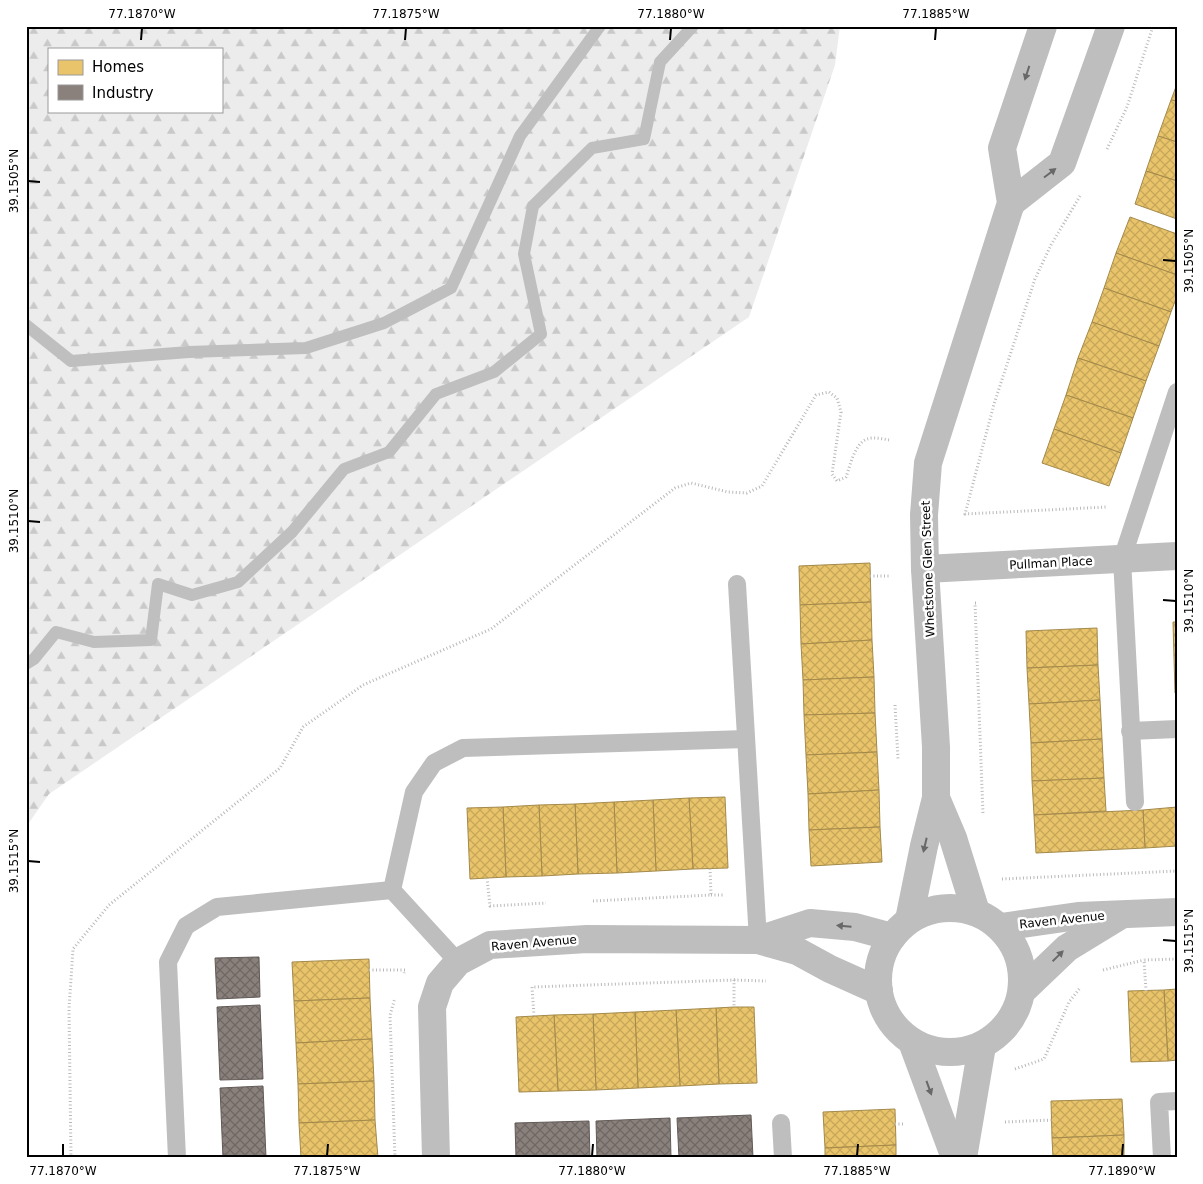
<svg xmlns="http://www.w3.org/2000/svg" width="1203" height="1184" viewBox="0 0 1203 1184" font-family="'DejaVu Sans',sans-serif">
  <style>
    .forest { fill: url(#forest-firs); fill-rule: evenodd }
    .homes { fill: url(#homes-cross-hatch); stroke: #a3894a }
    .industry { fill: url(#industry-cross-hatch); stroke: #615a57 }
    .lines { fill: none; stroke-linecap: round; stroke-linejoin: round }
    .stream { stroke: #bfbfbf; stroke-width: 12 }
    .path { stroke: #b9b9b9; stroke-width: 3; stroke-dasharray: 1 2.5; stroke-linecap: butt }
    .lane { stroke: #bebebe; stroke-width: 18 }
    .street { stroke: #bebebe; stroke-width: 28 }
    .oneway { fill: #686868 }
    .ticks { fill: none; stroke: #000; stroke-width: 2 }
    .labels { text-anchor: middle; stroke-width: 5; stroke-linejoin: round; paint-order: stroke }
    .street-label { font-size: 12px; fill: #000; stroke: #fff }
    .neatline { fill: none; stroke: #000; stroke-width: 2 }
    .ticks-label { font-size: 12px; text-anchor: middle; fill: #000 }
  </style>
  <defs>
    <pattern id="forest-firs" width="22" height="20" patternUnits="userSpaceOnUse" patternTransform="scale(1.25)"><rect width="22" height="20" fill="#ececec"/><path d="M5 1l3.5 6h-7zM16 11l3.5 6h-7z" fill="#c9c9c9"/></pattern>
    <pattern id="homes-cross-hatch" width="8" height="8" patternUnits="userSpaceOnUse" patternTransform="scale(1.25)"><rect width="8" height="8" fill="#e9c46a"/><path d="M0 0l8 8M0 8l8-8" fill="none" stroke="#c6a75a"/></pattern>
    <pattern id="industry-cross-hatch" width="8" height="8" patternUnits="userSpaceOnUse" patternTransform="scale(1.25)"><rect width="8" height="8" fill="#8a817c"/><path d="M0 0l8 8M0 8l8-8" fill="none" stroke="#6e6763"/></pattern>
  </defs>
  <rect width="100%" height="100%" fill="#fff"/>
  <path class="forest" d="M26,26h814l-5,39 -86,252 -700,477 -23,33zM49,49h172v62h-172z"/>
  <g class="homes">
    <path d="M1177,84v17l-6,-1z"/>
    <path d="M1171,100l6,1v41l-19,-6z"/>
    <path d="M1158,136l19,6v39l-31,-10z"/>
    <path d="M1146,171l31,10v38l-42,-15z"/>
    <path d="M1130,217l47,17v41l-61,-22z"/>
    <path d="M1116,253l61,22v21l-6,16 -67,-24z"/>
    <path d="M1104,288l67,24 -12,34 -67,-24z"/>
    <path d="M1092,322l67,24 -13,35 -68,-23z"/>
    <path d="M1078,358l68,23 -13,37 -67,-23z"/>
    <path d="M1066,395l67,23 -12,35 -67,-24z"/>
    <path d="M1054,429l67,24 -12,33 -67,-23z"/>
    <path d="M870,563l1,39 -71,3 -1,-39z"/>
    <path d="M871,602l1,38 -71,4 -1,-39z"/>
    <path d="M1173,622h4v71h-2z"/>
    <path d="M1097,628l1,37 -71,3 -1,-37z"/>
    <path d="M872,640l2,37 -71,3 -2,-36z"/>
    <path d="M1098,665l2,35 -71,4 -2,-36z"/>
    <path d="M874,677l1,36 -71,2 -1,-35z"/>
    <path d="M1100,700l2,39 -71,4 -2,-39z"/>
    <path d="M875,713l2,39 -71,3 -2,-40z"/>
    <path d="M1102,739l2,39 -72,3 -1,-38z"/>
    <path d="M877,752l2,38 -71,4 -2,-39z"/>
    <path d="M1104,778l2,33 -72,4 -2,-34z"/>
    <path d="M879,790l1,37 -71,3 -1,-36z"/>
    <path d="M725,797l3,71 -35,1 -4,-71z"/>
    <path d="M689,798l4,71 -37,2 -3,-71z"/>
    <path d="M653,800l3,71 -39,2 -3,-71z"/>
    <path d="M614,802l3,71 -39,1 -3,-70z"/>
    <path d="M575,804l3,70 -36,2 -3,-71z"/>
    <path d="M539,805l3,71 -36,1 -3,-70z"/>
    <path d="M503,807l3,70 -36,2 -3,-71z"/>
    <path d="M1177,807v39l-32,2 -2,-38z"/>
    <path d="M1143,810l2,38 -109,5 -2,-38z"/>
    <path d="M880,827l2,35 -71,4 -2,-36z"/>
    <path d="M369,959l1,39 -76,3 -2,-39z"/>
    <path d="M1177,989v71l-9,1 -4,-71z"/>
    <path d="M1164,990l4,71 -37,1 -3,-71z"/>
    <path d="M370,998l2,41 -76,4 -2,-42z"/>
    <path d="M734,1007h20l3,76 -38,1 -3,-76z"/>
    <path d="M716,1008l3,76 -39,2 -4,-76z"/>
    <path d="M676,1010l4,76 -42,2 -3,-76z"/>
    <path d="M635,1012l3,76 -42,2 -3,-76z"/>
    <path d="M593,1014l3,76 -38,1 -4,-76z"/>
    <path d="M554,1015l4,76 -39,1 -3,-75z"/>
    <path d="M372,1039l2,42 -76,3 -2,-41z"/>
    <path d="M374,1081l1,39 -76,3 -1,-39z"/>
    <path d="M1122,1099l2,36 -72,3 -1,-37z"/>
    <path d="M895,1109l1,36 -71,3 -2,-36z"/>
    <path d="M375,1120l3,38h-77l-2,-35z"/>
    <path d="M1124,1135v23h-71l-1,-20z"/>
    <path d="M896,1145v13h-71v-10z"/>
  </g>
  <g class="industry">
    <path d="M259,957l1,40 -43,2 -2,-41z"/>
    <path d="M260,1005l3,74 -43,1 -3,-73z"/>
    <path d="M263,1086l3,72h-43l-3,-70z"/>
    <path d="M751,1115l2,43h-74l-2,-40z"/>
    <path d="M670,1118l1,40h-74l-1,-37z"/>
    <path d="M589,1121l1,37h-74l-1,-35z"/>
  </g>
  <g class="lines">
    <g class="stream">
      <path d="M26,325l45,36 118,-9 117,-4 78,-25 67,-35 69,-152 80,-110"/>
      <path d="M26,664l8,-5 22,-27 38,10 57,-2 7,-56 34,11 46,-13 54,-50 52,-63 45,-17 47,-58 58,-22 47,-38 -17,-80 9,-48 59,-58 52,-9 16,-77 33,-36"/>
    </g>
    <g class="path">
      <path d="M1107,149l20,-42 26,-81"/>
      <path d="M1080,196l-29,49 -16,34 -41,125 -29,110 142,-7"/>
      <path d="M870,576h19"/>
      <path d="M976,603h-1l8,211"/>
      <path d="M895,705l3,54"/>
      <path d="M487,878l3,28 56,-3"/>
      <path d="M1002,879l175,-8"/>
      <path d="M711,895h14"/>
      <path d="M593,901l118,-6 -1,-27"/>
      <path d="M369,970h36l-1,3"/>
      <path d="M1103,970l41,-10"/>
      <path d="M734,980l32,1"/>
      <path d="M1146,991l-2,-31 33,-1"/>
      <path d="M534,1016l-2,-29 202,-7v27"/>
      <path d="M1015,1069l29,-10 25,-57 11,-14"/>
      <path d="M1005,1122l47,-2"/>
      <path d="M895,1124h9"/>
      <path d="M71,1158l-2,-149 4,-60 36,-44 171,-137 23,-41 60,-42 128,-56 184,-141 16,-5 37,9 19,1 15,-7 54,-91 13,-3 8,6 4,14 -9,62 5,7 9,-4c5,-13 9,-39 27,-39 5,0 11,1 16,2"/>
      <path d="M395,1158l-5,-143 5,-17"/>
    </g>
    <g class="lane">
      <path d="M737,584l21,356"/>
      <path d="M1130,731l47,-2"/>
      <path d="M1135,802l-13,-243 55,-167"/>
      <path d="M458,962l-66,-72 22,-98 20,-29 29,-15 283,-9"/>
      <path d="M781,1123l2,35"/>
      <path d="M177,1158l-9,-196 18,-36 31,-19 175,-17"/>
      <path d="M1162,1158l-3,-56 18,-1"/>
    </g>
    <g class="street">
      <path d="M1011,203l51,-40 49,-137"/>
      <path d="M925,569l252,-13"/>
      <path d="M936,798l17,40 23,74"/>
      <circle cx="950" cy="980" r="72"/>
      <path d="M909,920l15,-74 12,-48v-51l-11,-178 -1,-54 4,-52 83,-260 -9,-55 41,-122"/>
      <path d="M1001,927l77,-11 99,-4"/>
      <path d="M758,940l52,-17 45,4 37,10"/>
      <path d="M1023,990l44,-42 54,-33"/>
      <path d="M912,1042l43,116"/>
      <path d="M436,1158l-4,-151 8,-24 18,-21 32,-17 97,-6 171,1 39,11 33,18 49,22"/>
      <path d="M963,1158l19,-112"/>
    </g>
  </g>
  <defs><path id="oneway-solid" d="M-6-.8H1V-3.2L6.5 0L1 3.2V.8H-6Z" transform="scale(1.25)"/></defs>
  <g class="oneway">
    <use href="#oneway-solid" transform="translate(1027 73) rotate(108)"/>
    <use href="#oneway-solid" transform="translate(1050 173) rotate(-37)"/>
    <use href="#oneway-solid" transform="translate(925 845) rotate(103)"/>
    <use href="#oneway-solid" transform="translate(844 926) rotate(-175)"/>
    <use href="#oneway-solid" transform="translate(1058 956) rotate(-44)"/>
    <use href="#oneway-solid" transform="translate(929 1088) rotate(70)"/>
  </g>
  <path class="ticks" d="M141,40l1,-12M405,40l1,-12M670,40l1,-12M935,40l1,-12M28,181l12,1M1163,260l13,1M28,521l12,1M1163,600l13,1M28,861l12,1M1163,940l13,1M63,1156v-12M327,1156l1,-12M592,1156l1,-12M857,1156l1,-12M1122,1156l1,-12"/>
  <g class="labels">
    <g class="street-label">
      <text transform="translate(1051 563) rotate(-3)" y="4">Pullman Place</text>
      <text transform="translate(928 569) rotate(-92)" y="4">Whetstone Glen Street</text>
      <text transform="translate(1062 920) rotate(-6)" y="4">Raven Avenue</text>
      <text transform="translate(534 943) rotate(-5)" y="4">Raven Avenue</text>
    </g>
  </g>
  <rect width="1203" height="1184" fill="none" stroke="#ffffff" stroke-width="55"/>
  <rect x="48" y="48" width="175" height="65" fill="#ffffff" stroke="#999999"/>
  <rect x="58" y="60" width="25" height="15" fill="#e9c46a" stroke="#999999"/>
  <text x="92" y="72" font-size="15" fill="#000000">Homes</text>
  <rect x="58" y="85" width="25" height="15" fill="#8a817c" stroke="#999999"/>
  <text x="92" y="98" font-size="15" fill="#000000">Industry</text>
  <rect x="28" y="28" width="1148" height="1128" class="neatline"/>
  <g class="ticks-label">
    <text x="142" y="18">77.1870°W</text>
    <text x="406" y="18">77.1875°W</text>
    <text x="671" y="18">77.1880°W</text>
    <text x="936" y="18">77.1885°W</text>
    <text transform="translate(14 181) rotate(-90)" y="4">39.1505°N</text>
    <text transform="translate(1189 261) rotate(-90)" y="4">39.1505°N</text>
    <text transform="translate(14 521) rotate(-90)" y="4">39.1510°N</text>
    <text transform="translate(1189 601) rotate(-90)" y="4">39.1510°N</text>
    <text transform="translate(14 861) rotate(-90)" y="4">39.1515°N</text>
    <text transform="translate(1189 941) rotate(-90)" y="4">39.1515°N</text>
    <text x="63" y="1175">77.1870°W</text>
    <text x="327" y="1175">77.1875°W</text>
    <text x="592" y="1175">77.1880°W</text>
    <text x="857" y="1175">77.1885°W</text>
    <text x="1122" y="1175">77.1890°W</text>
  </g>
</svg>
